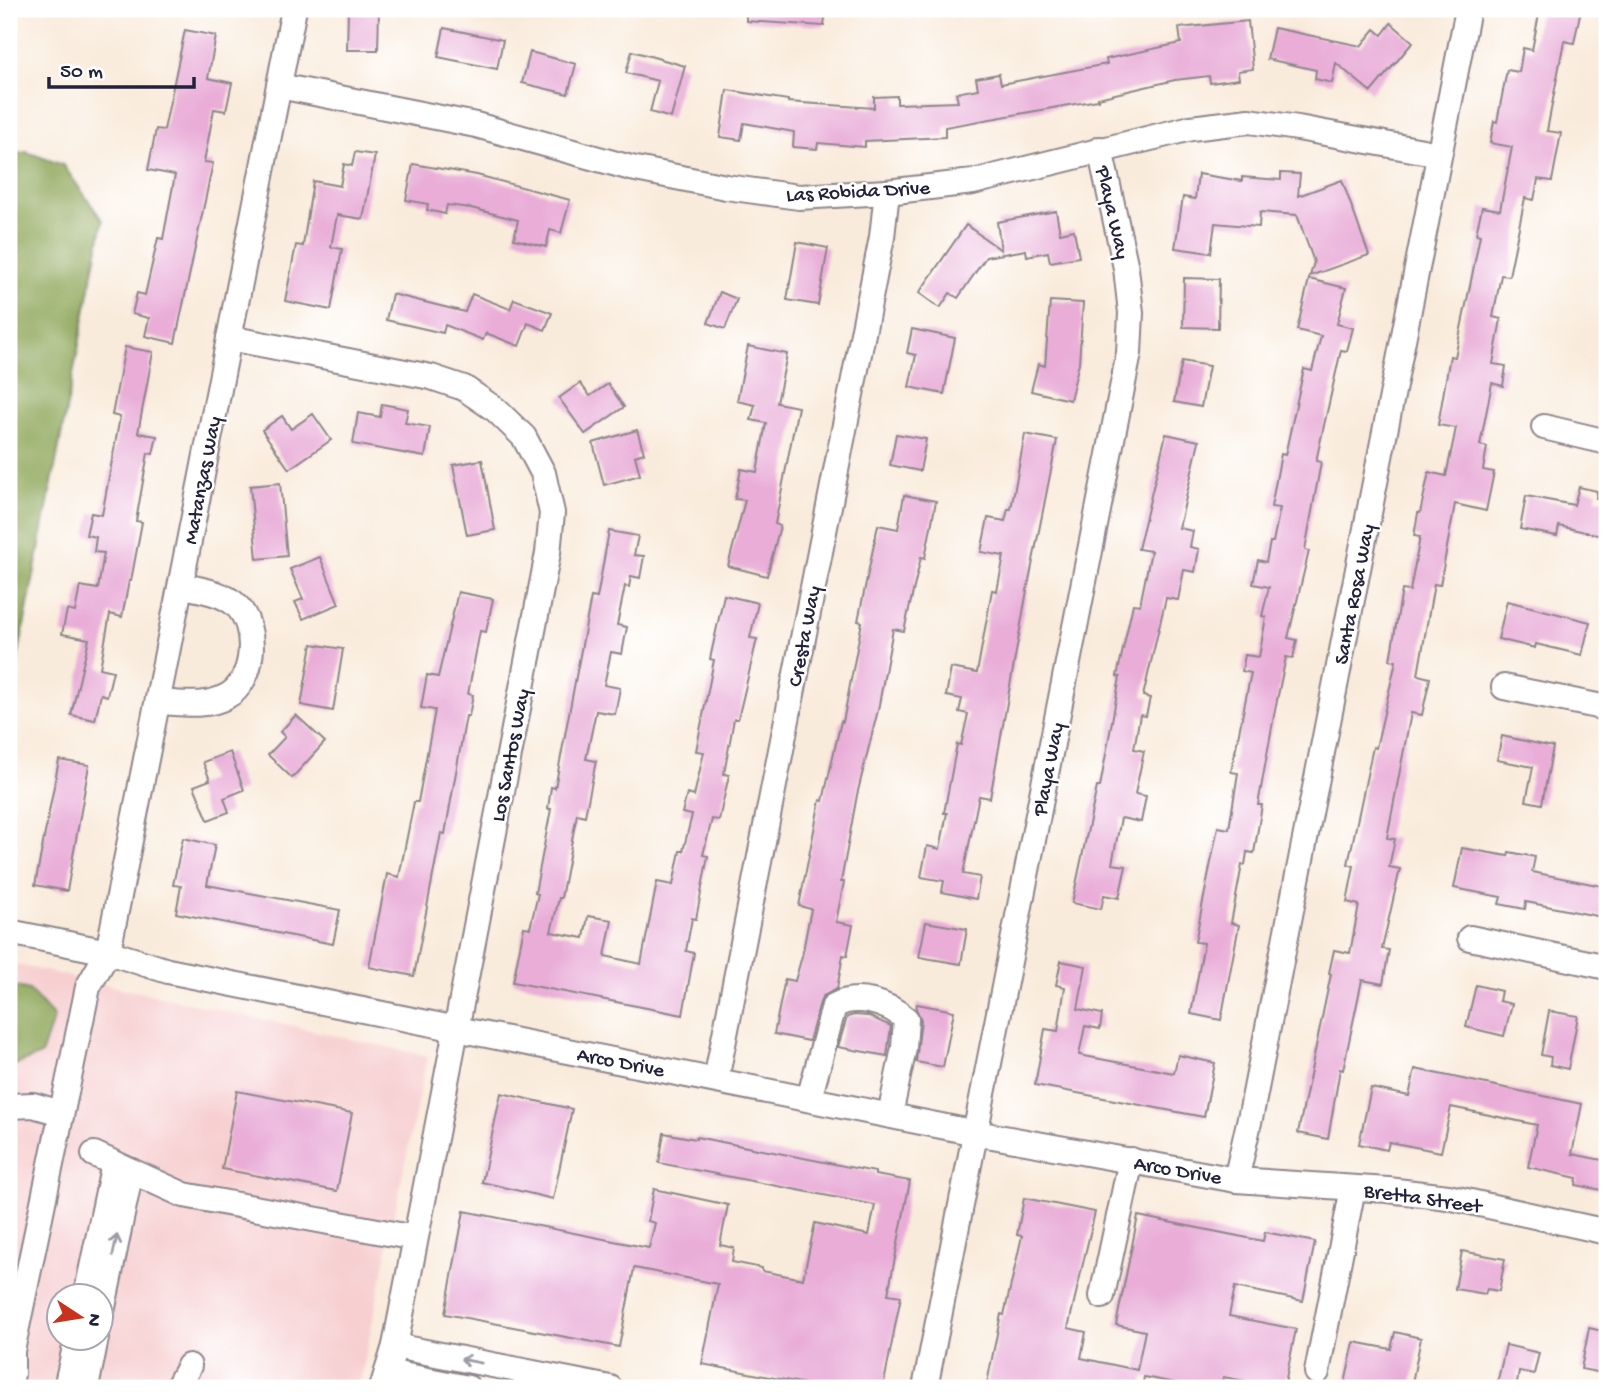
<svg xmlns="http://www.w3.org/2000/svg" width="1616" height="1397" viewBox="0 0 1616 1397" font-family="'Gochi Hand',sans-serif">
  <style>
    .built { fill: #f7cfd0; fill-rule: evenodd }
    .forest { fill: #8ba455; stroke: #566348; stroke-width: 2 }
    .building { fill: #e9add8 }
    .lines { fill: none; stroke-linecap: round; stroke-linejoin: round }
    .minor-casing { stroke: #8e868b; stroke-width: 28 }
    .minor { stroke: #fff; stroke-width: 24 }
    .oneway { stroke: #9c9ca7 }
    .labels { text-anchor: middle; stroke-width: 5; stroke-linejoin: round; paint-order: stroke }
    .street-label { font-size: 21px; fill: #22223b; stroke: #fff }
  </style>
  <rect width="100%" height="100%" fill="#fff"/>
  <filter id="ink" filterUnits="userSpaceOnUse"><feTurbulence type="fractalNoise" baseFrequency=".0143" numOctaves="2"/><feDisplacementMap in="SourceGraphic" scale="14" xChannelSelector="R" yChannelSelector="G"/><feConvolveMatrix kernelMatrix="1 2 1 2 8 2 1 2 1" color-interpolation-filters="sRGB"/></filter>
  <filter id="wash" filterUnits="userSpaceOnUse"><feTurbulence type="fractalNoise" baseFrequency=".00686" numOctaves="4" result="noise"/><feDisplacementMap in="SourceGraphic" scale="28" xChannelSelector="R" yChannelSelector="G"/><feGaussianBlur stdDeviation="1.57" result="paint"/><feColorMatrix in="noise" values="0 0 0 0 0 0 0 0 0 0 0 0 0 0 0 0 0 1.4 0 .05"/><feComposite in="paint" operator="in"/></filter>
  <g filter="url(#wash)">
    <rect width="100%" height="100%" fill="#f9ebdb"/>
    <path class="built" d="M9,963l418,93 -66,322 -5,10h-347zM60,1296h42v42h-42z"/>
    <g class="forest">
      <path d="M27,152l36,13 40,56 -94,482v-548z"/>
      <path d="M9,985l20,5 25,27 -13,38 -32,12z"/>
    </g>
    <g id="blocks">
      <g class="building">
        <path d="M348,9h31l-1,41h-31z"/>
        <path d="M746,9h80l-2,17 -78,-5z"/>
        <path d="M1540,9h41l-7,34 -10,-2 -17,90 14,2 -9,48 -14,-2 -4,21 -9,-2 -16,78 -8,-1 -8,42 8,2 -8,45 13,2 -3,20 -11,-3 -12,62 7,2 -4,23 11,2 -8,39 -31,-7 -15,81 -6,-1 -16,91 12,3 -8,37 -11,-2 -24,125 8,1 -6,28 11,2 -18,80 7,1 -6,34 -21,-4 -19,90 -3,-1 -12,70 -30,-6 33,-159 -2,-1 5,-23 16,3 9,-48 -12,-3 7,-36 -6,-2 25,-117 3,1 20,-87 -6,-1 12,-70 8,1 10,-54 -6,-1 4,-23h2l9,-41 17,4 10,-48 -18,-3 12,-69 5,1 16,-76 9,-46 -4,-1 6,-27 18,3 12,-63 -22,-4 4,-22 3,1 10,-52 12,2 4,-24 9,2z"/>
        <path d="M1248,21l5,48 -15,2 1,8 -29,4 -1,-7 -34,4 -77,18v2l-153,27v10l-80,4v6l-47,-4 -1,6 -24,-2 1,-15 -50,-9 -3,17 -21,-3 7,-47 61,10v2l86,6v-11l23,-1v8l61,-2 -2,-9 22,-4 -2,-11 23,-4 2,10 106,-20 -1,-5 75,-16 -2,-15z"/>
        <path d="M1391,23l22,19 -42,50 -35,-29 -4,20 -17,-4 1,-9 -49,-11 7,-31 87,18 14,-17 7,6z"/>
        <path d="M444,28l59,12 -6,29 -59,-12z"/>
        <path d="M185,30l31,6 -8,42 24,5 -6,28 -12,-2 -10,53 9,1 -38,180 -30,-7 4,-18 -17,-4 5,-21 8,2 13,-57 5,1 12,-64 -27,-5 8,-41 8,1z"/>
        <path d="M632,51l53,15 -14,52 -21,-6 8,-31 -32,-8z"/>
        <path d="M530,52l46,12 -8,30 -46,-11z"/>
        <path d="M355,152l20,3 -12,64 -26,-4 -6,32 11,2 -11,61 -46,-9 11,-56 7,1 10,-65 27,5 4,-22 8,2z"/>
        <path d="M413,164l64,11 93,25 -9,33 -11,-3 -4,17 -32,-8 4,-19 -47,-12 -24,-3 -2,9 -18,-4 1,-6 -22,-4z"/>
        <path d="M1281,173l19,1 -2,22 44,-16 27,75 -59,21 4,-14 -17,-47 -37,-3 -1,15 -44,-4 -4,30 -36,-5 8,-51 12,2 3,-25 44,7v-4l39,3z"/>
        <path d="M1056,211l4,22 14,-3 5,27 -29,5 -2,-10 -21,4 -1,-6 -40,7 -28,41 -8,-5 -10,15 -21,-15 47,-68 35,25 -4,-28z"/>
        <path d="M797,242l31,6 -10,57 -31,-5z"/>
        <path d="M1184,278l35,1 -1,49 -35,-1z"/>
        <path d="M1309,279l37,9 -9,36 16,4 -6,23 -6,-1 -25,111 5,1 -16,88 4,1 -21,87 9,2 -4,18 -7,-1 -11,53 -17,95h4l-8,48 -7,-1 -2,13h-3l-11,58 8,2 -18,95 -30,-6 13,-71 -9,-1 23,-115 11,2 9,-56 -7,-1 20,-99 -9,-2 3,-16 14,2 7,-40 -4,-1 7,-29 -16,-3 5,-24 8,2 4,-20h3l7,-34 -9,-1 10,-53 4,1 19,-86 8,2 9,-35 -24,-6z"/>
        <path d="M720,292l17,7 -12,30 -17,-6z"/>
        <path d="M392,294l73,18 7,-18 38,15 4,-10 38,14 -7,17 -17,-7 -9,23 -33,-13 -3,7 -38,-15 -2,8 -57,-13z"/>
        <path d="M1050,301l33,2 -4,60 -9,37 -39,-9 7,-27 7,2z"/>
        <path d="M912,329l43,9 -11,56 -35,-7 7,-32 -9,-2z"/>
        <path d="M748,346l39,8 -10,49 21,4 -23,117 5,2 -13,50 -39,-10 17,-66 -10,-1 6,-30 16,3 9,-49 -15,-3 4,-15 -18,-4z"/>
        <path d="M125,347l28,5 -15,81 19,3 -4,18 -5,-1 -12,68 6,1 -11,59h-2l-7,36 -12,-3 -10,54 13,3 -6,25 -6,-2 -6,26 -24,-5 18,-76 -27,-5 5,-24 8,2 5,-26 18,3 6,-36 -10,-1 2,-15 -10,-2 5,-22 11,2 18,-98 -8,-2z"/>
        <path d="M1182,361l27,5 -8,41 -27,-5z"/>
        <path d="M580,383l10,13 18,-12 16,23 -39,27 -26,-36z"/>
        <path d="M382,404l26,5 -3,14 25,4 -5,30 -72,-13 5,-31 22,4z"/>
        <path d="M313,414l18,26 -42,29 -27,-39 20,-14 9,13z"/>
        <path d="M637,430l7,23 -9,3 5,19 -36,10 -11,-42z"/>
        <path d="M896,434l30,5 -6,32 -30,-6z"/>
        <path d="M1025,434l32,6 -31,156 -36,202 -11,-2 -16,78 17,3 -4,22 -34,-7 2,-11 -23,-4 6,-31 13,3 7,-36h-3l13,-69 4,1 7,-31 -9,-2 3,-13 -16,-3 5,-28 26,5 15,-83 5,1 7,-35 -23,-4 7,-34 17,3 3,-12h3z"/>
        <path d="M1166,434l33,7 -20,87 14,3 -3,16 9,2 -4,23 -11,-2 -6,30 -12,-2 -23,98 7,2 -4,18 -6,-1 -6,34 10,2 -9,43 11,2 -5,26 -20,-4 -9,46 14,2 -7,32 -15,-3 -3,14 -29,-6 25,-116h3l20,-110 -3,-1 16,-72 7,1 11,-54 -13,-2z"/>
        <path d="M482,460l13,70 -28,5 -14,-70z"/>
        <path d="M280,483l7,73 -30,3 -7,-73z"/>
        <path d="M1579,487l18,4 -1,7 11,2v37l-48,-11 -2,10 -37,-7 6,-33 48,9z"/>
        <path d="M904,495l32,6 -11,57 -4,-1 -17,74 -11,-2 -15,81 -21,85 -16,87h3l-8,40 17,3 -6,31 -4,-1 -6,34 -14,7 -3,6 -11,39 -35,-7 11,-55 10,2 7,-25 9,-47 -12,-3 21,-106 3,1 18,-80 2,1 19,-100 -4,-1 20,-96 20,4z"/>
        <path d="M609,531l29,5 -4,19 10,1 -4,22 -9,-2 -2,11 -4,-1 -8,39 10,2 -5,27 -11,-2 -7,33 16,3 -5,26 -19,-3 -10,48 10,2 -11,55 -8,-2 -16,84h-2l-8,34 33,6 4,-22 24,4 -7,36 36,8 16,-82 16,3 7,-34h3l9,-36 -10,-2 5,-19 7,2 10,-44 -8,-1 18,-91 -4,-1 14,-64 34,8 -8,35 7,1 -19,80h-4l-10,55 5,1 -10,45 -7,-1 -9,36 5,1 -12,63 -4,-1 -6,33 8,2 -11,62 -170,-33 11,-55 6,1 8,-34 -3,-1 16,-84h-3l3,-22 4,1 36,-191 6,1z"/>
        <path d="M320,557l19,47 -36,15 -8,-17 8,-3 -13,-30z"/>
        <path d="M458,592l35,7 -7,33 -6,-1 -12,63 5,1 -4,21h-3l-21,118 -4,-1 -27,143 -45,-9 18,-93 12,3 15,-75h4l17,-92 -14,-2 6,-33 11,2z"/>
        <path d="M1507,601l83,21 -8,33 -46,-11 -1,4 -37,-9z"/>
        <path d="M312,644l31,5 -10,62 -32,-6z"/>
        <path d="M296,715l29,27 -33,36 -24,-23 17,-18 -5,-5z"/>
        <path d="M1502,736l51,11 -11,57 -16,-3 7,-34 -36,-7z"/>
        <path d="M230,752l14,38 -20,8 5,14 -21,8 -14,-34 16,-6 -7,-18z"/>
        <path d="M59,760l30,5 -22,126 -32,-6z"/>
        <path d="M183,838l32,7 -8,40 133,25 -7,34 -157,-31 5,-27 -8,-1z"/>
        <path d="M1462,848l46,8 1,-4 26,5 -3,15 75,15v31l-81,-16 -1,7 -26,-5 2,-7 -47,-9z"/>
        <path d="M926,922l41,7 -6,35 -42,-7z"/>
        <path d="M1061,961l25,5 -8,43 24,5 -2,15 -15,-3 -6,29 95,18 4,-18 37,8 -11,54 -169,-32 10,-56 13,2 7,-44 -9,-2z"/>
        <path d="M1476,985l25,6 -2,10 13,3 -8,32 -38,-9z"/>
        <path d="M917,1004l37,7 -11,56 -27,-5 5,-42 -5,-12z"/>
        <path d="M1549,1011l29,5 -10,53 -18,-4 1,-8 -10,-2z"/>
        <path d="M854,1015l14,1 23,10 -4,30 -49,-9 9,-30z"/>
        <path d="M1415,1069l167,35 -10,50 35,7v30l-31,-6 1,-7 -49,-11 9,-42 -86,-18 -10,45 -52,-10 -2,8 -28,-6 12,-56 38,8z"/>
        <path d="M237,1091l115,22 -15,78 -115,-22z"/>
        <path d="M501,1093l71,16 -19,90 -71,-17z"/>
        <path d="M664,1133l32,6v-2l179,35v3l35,6 -22,113 13,2 -18,92h-57l-124,-24 16,-80 -84,-16 -15,79 -174,-33 19,-103 185,37 6,-25 -7,-2 6,-32 74,16 -8,40 14,3 -2,14 30,6v3l41,8 12,-56 54,12 6,-30 -216,-42z"/>
        <path d="M1024,1198l71,14 -27,116 18,4 -5,26 56,12 8,-39 -29,-6 22,-109 125,25 2,-9 50,10 -12,59 -68,-14 -6,29 67,13 -12,59 -61,-11 -2,11h-36l1,-3 -42,-8 -2,11h-156l15,-74 3,1 18,-79 -5,-1z"/>
        <path d="M1462,1251l43,8 -6,32 -12,-2 -2,5 -30,-5z"/>
        <path d="M1589,1328l18,4v42l-26,-5z"/>
        <path d="M1395,1332l26,6 -10,50h-67l10,-46 37,7z"/>
        <path d="M1506,1345l33,8 -5,21 -15,-3 -3,17h-20z"/>
      </g>
    </g>
  </g>
  <g filter="url(#ink)">
    <use href="#blocks" fill-opacity="0" stroke="#8e868b" stroke-width="2"/>
    <g class="lines">
      <defs>
        <g id="minor">
          <path d="M279,86l197,39 155,43 95,19 73,10 88,-5 86,-10 218,-54 58,-7 49,7 141,26"/>
          <path d="M229,338l202,39 33,11 32,22 28,27 19,36 9,40 -4,40 -153,793 -13,42"/>
          <path d="M1544,427l63,15"/>
          <path d="M1504,687l103,21"/>
          <path d="M159,702c23,1 47,6 68,-6 28,-15 32,-69 9,-91 -14,-13 -37,-15 -55,-20"/>
          <path d="M9,932l99,20 60,19 808,162 260,47 152,10 60,7 159,35"/>
          <path d="M1470,938l137,29"/>
          <path d="M716,1080l166,-843 5,-45"/>
          <path d="M809,1099l25,-93c22,-13 54,-3 72,13l-2,29 -14,67"/>
          <path d="M9,1106l24,-1 28,8"/>
          <path d="M94,1154l90,41 231,43"/>
          <path d="M1236,1180l16,-71 216,-1100"/>
          <path d="M86,1296l28,-133"/>
          <path d="M1102,1296l29,-136"/>
          <path d="M102,1312l29,-141"/>
          <path d="M395,1346l215,42"/>
          <path d="M387,1372l81,16"/>
          <path d="M1317,1372l36,-184"/>
          <path d="M9,1388l3,-14v-23l76,-364 20,-35 186,-943"/>
          <path d="M66,1388l11,-50"/>
          <path d="M86,1388l10,-50"/>
          <path d="M177,1388l12,-22"/>
          <path d="M925,1388l204,-1035 2,-40 -5,-45 -26,-119"/>
        </g>
      </defs>
      <use href="#minor" class="minor-casing"/>
      <use href="#minor" class="minor"/>
    </g>
    <defs><path id="oneway-shaft" d="M-6 0H5M1.5-3L5.5 0L1.5 3" fill="none" stroke-width="1.6" stroke-linecap="round" stroke-linejoin="round" transform="scale(1.75)"/></defs>
    <g class="oneway">
      <use href="#oneway-shaft" transform="translate(115 1245) rotate(-78)"/>
      <use href="#oneway-shaft" transform="translate(471 1361) rotate(-169)"/>
    </g>
  </g>
  <g class="labels">
    <g class="street-label">
      <text transform="translate(858 190) rotate(-3)" y="7">Las Robida Drive</text>
      <text transform="translate(1114 212) rotate(77)" y="7">Playa Way</text>
      <text transform="translate(201 480) rotate(-79)" y="7">Matanzas Way</text>
      <text transform="translate(1353 594) rotate(-79)" y="7">Santa Rosa Way</text>
      <text transform="translate(803 636) rotate(-79)" y="7">Cresta Way</text>
      <text transform="translate(509 755) rotate(-79)" y="7">Los Santos Way</text>
      <text transform="translate(1047 769) rotate(-79)" y="7">Playa Way</text>
      <text transform="translate(621 1061) rotate(11)" y="7">Arco Drive</text>
      <text transform="translate(1178 1169) rotate(10)" y="7">Arco Drive</text>
      <text transform="translate(1423 1197) rotate(8)" y="7">Bretta Street</text>
    </g>
  </g>
  <rect width="1616" height="1397" fill="none" stroke="#fff" stroke-width="35"/>
  <g transform="translate(80 1317) rotate(102)"><circle r="33" fill="#ffffff" stroke="#a7a7b1" stroke-width="2"/>
  <path d="M0-5L12 26L0 18L-12 26Z" fill="#c8321e"/>
  <text y="-10" font-size="19" font-weight="bold" text-anchor="middle" fill="#22223b">N</text>
  </g>
  <path d="M49 77v10h145v-10" fill="none" stroke="#22223b" stroke-width="3.5"/>
  <text x="60" y="77" font-size="21" fill="#22223b" stroke="#ffffff" stroke-width="5" paint-order="stroke">50 m</text>
</svg>
